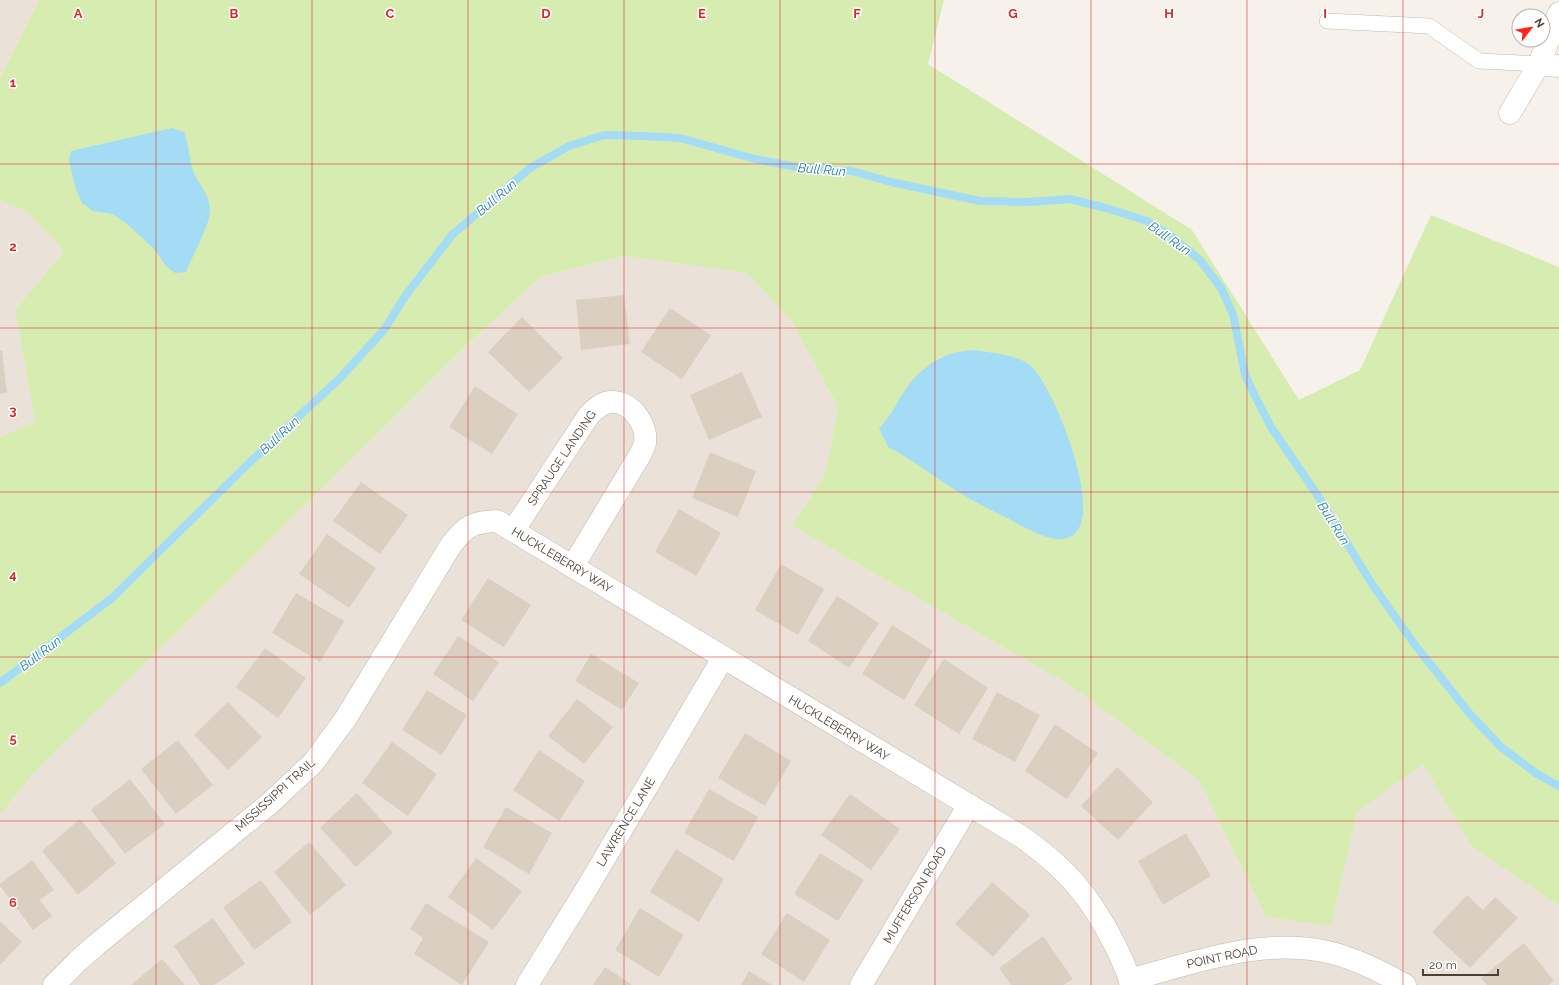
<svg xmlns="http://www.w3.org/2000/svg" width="1559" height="985" viewBox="0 0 1559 985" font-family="Raleway,sans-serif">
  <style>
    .residential { fill: #eae2d8 }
    .green { fill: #d7ecb1 }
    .water { fill: #a4dcf5 }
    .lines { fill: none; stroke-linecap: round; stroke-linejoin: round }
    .stream { stroke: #a4dcf5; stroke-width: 8 }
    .building { fill: #dbcfc1 }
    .lane-casing { stroke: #c2b8ac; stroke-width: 16 }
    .street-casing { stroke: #c2b8ac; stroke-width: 23 }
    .lane { stroke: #fff; stroke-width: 15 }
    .street { stroke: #fff; stroke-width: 22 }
    .grid { fill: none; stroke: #d62828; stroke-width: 1; stroke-opacity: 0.55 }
    .labels { text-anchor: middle; stroke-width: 3; stroke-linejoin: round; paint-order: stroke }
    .street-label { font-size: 12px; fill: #4b4137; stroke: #fff }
    .water-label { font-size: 13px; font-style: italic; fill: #257ba4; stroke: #fff }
    .grid-label { font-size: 13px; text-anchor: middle; font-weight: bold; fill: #d62828; stroke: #fff; stroke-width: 3; stroke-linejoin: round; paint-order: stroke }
  </style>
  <rect width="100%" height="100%" fill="#f6f1ea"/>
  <g class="residential">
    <path d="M0,0h39l-39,78z"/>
    <path d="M0,200l25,11 22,21 17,19 -49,59 20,113 -35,14z"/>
    <path d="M625,256l122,17 45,49 46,85 -13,67 -33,52 276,158 131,96 67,137 65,8 26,-113 66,-49 49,84 87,59v79h-1559v-170l33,-41 432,-427 75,-70z"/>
  </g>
  <path class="green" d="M39,0h905l-16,64 264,166 107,170 61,-30 71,-155 128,52v639l-87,-59 -49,-83 -66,48 -26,114 -65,-9 -67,-137 -131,-96 -276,-158 33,-52 13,-67 -46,-85 -45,-49 -122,-17 -85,21 -75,70 -432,427 -33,41v-378l35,-15 -20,-112 49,-59 -17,-19 -22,-21 -25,-11v-122z"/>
  <g class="water">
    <path d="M172,128l12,4c5,13 5,26 9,39 6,14 17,23 17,40 0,13 -18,46 -24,61l-11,1 -9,-7 -11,-16 -29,-27 -14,-9 -19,-3 -11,-8 -6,-13 -7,-30 2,-9z"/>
    <path d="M975,350c17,3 45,5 57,17 22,20 84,170 29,172 -15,1 -37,-12 -50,-19 -18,-9 -37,-18 -54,-29 -23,-14 -45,-32 -69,-44l-9,-19c12,-11 17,-25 26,-38 11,-17 29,-31 48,-37 7,-2 15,-2 22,-3z"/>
  </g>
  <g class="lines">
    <path class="stream" d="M0,683l112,-85 136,-134 91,-85 45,-49 22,-35 46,-60 78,-67 39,-22 35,-11 39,1 37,2 75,21 36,7 19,3 42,2 39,11 89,19 50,1 40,-3 36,9 41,13 24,15 29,24 21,28 12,26 12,61 12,25 14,27 47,69 54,88 43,61 55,69 31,33 36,27 22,12"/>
  </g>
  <g class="building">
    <path d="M624,295l6,49 -49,6 -5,-50z"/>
    <path d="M670,308l41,27 -29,44 -41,-27z"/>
    <path d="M522,317l41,41 -34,34 -41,-40z"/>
    <path d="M0,351h2l5,42 -7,1z"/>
    <path d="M742,372l20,45 -53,23 -19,-45z"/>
    <path d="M475,386l43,28 -26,40 -43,-27z"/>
    <path d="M710,452l46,19 -18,46 -46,-19z"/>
    <path d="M361,482l47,33 -28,39 -47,-33z"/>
    <path d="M679,509l42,24 -25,43 -41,-24z"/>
    <path d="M327,534l49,34 -27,40 -50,-34z"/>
    <path d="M781,564l43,25 -26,46 -43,-25z"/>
    <path d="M488,578l43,27 -27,42 -43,-27z"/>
    <path d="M296,593l48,28 -24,41 -48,-29z"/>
    <path d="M837,596l42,27 -30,45 -41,-27z"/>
    <path d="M892,625l41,26 -29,49 -42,-26z"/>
    <path d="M458,636l41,26 -26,39 -40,-27z"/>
    <path d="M265,648l41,30 -28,40 -42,-31z"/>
    <path d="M591,654l48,29 -17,27 -47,-29z"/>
    <path d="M944,659l44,29 -29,46 -45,-29z"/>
    <path d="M427,690l40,25 -25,40 -40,-25z"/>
    <path d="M997,692l43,23 -25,47 -43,-23z"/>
    <path d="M577,699l36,28 -29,37 -36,-28z"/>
    <path d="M228,702l34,35 -34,33 -34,-35z"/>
    <path d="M1055,724l43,29 -31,46 -42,-28z"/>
    <path d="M745,733l46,28 -26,45 -47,-28z"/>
    <path d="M178,740l35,45 -37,29 -35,-45z"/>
    <path d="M392,742l45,32 -29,42 -46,-33z"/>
    <path d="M539,750l46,31 -26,40 -46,-31z"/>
    <path d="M1117,767l36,35 -35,38 -37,-34z"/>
    <path d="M130,779l35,45 -40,30 -34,-44z"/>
    <path d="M709,789l49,28 -24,44 -50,-28z"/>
    <path d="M357,793l36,40 -37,34 -36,-39z"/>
    <path d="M850,794l50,35 -29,41 -50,-35z"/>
    <path d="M506,807l46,26 -23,41 -46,-27z"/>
    <path d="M80,819l36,44 -38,32 -36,-44z"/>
    <path d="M1186,833l25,43 -48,29 -25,-44z"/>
    <path d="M309,842l37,43 -36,30 -36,-43z"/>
    <path d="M676,849l48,30 -25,43 -49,-30z"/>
    <path d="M820,853l44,27 -26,41 -44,-27z"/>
    <path d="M476,858l46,33 -29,39 -45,-33z"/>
    <path d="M32,860l22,30 -14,10 12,16 -19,14 -33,-44v-2z"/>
    <path d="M261,880l31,42 -38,28 -31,-43z"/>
    <path d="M992,882l38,33 -37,42 -38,-33z"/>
    <path d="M1467,895l16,15 12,-13 23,21 -48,50 -38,-36z"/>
    <path d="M426,903l63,39 -27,43 -48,-31 9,-16 -13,-9z"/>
    <path d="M640,908l44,27 -25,42 -44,-27z"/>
    <path d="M787,913l43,27 -26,42 -43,-28z"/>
    <path d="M213,918l32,46 -31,21h-14l-26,-39z"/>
    <path d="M0,921l22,21 -22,23z"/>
    <path d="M1043,936l30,43 -9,6h-53l-12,-17z"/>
    <path d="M1524,943l30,38 -5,4h-62l-6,-7z"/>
    <path d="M162,959l23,26h-54z"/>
    <path d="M605,967l27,18h-39z"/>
    <path d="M749,971l23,14h-31z"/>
  </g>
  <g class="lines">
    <defs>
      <path id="lane" d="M1327,21l102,5 50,35 60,3"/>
      <g id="street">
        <path d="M1539,64l20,2"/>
        <path d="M1510,113l29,-49 20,-51"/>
        <path d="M513,531l76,-116c6,-6 12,-12 21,-13 20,-2 38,22 35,41 -1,4 -3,8 -5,12l-67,111"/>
        <path d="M1130,980c66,-18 137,-45 206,-26 24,7 48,19 69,31"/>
        <path d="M54,985l24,-24 18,-16 173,-141 44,-41 33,-45 105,-173c15,-19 21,-23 46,-24l525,316c45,32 68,59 93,108 6,13 13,26 16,40"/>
        <path d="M527,985l60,-97 136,-230"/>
        <path d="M861,985l108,-180"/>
      </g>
    </defs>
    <use href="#lane" class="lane-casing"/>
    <use href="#street" class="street-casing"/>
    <use href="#lane" class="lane"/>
    <use href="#street" class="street"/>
  </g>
  <path class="grid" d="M156,0v985M312,0v985M468,0v985M624,0v985M780,0v985M935,0v985M1091,0v985M1247,0v985M1403,0v985M0,164h1559M0,328h1559M0,492h1559M0,657h1559M0,821h1559"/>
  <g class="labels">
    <g class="street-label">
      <text transform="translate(562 458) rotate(-56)" y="4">SPRAUGE LANDING</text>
      <text transform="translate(562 560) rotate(31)" y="4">HUCKLEBERRY WAY</text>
      <text transform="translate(839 728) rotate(31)" y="4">HUCKLEBERRY WAY</text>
      <text transform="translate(275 795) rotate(-42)" y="4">MISSISSIPPI TRAIL</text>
      <text transform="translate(626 822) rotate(-59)" y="4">LAWRENCE LANE</text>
      <text transform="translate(915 895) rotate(-59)" y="4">MUFFERSON ROAD</text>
      <text transform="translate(1222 957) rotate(-12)" y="4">POINT ROAD</text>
    </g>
    <g class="water-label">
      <text transform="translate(822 169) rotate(5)" y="5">Bull Run</text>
      <text transform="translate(496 197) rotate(-40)" y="5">Bull Run</text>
      <text transform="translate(1170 238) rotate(35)" y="5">Bull Run</text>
      <text transform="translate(279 435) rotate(-43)" y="5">Bull Run</text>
      <text transform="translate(1334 523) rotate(58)" y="5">Bull Run</text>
      <text transform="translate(40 653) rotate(-37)" y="5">Bull Run</text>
    </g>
  </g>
  <g class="grid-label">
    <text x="78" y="18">A</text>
    <text x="234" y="18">B</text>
    <text x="390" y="18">C</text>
    <text x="546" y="18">D</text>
    <text x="702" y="18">E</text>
    <text x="857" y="18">F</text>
    <text x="1013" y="18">G</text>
    <text x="1169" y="18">H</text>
    <text x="1325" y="18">I</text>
    <text x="1481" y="18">J</text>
    <text x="13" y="87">1</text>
    <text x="13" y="251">2</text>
    <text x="13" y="415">3</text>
    <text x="13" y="579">4</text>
    <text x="13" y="743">5</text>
    <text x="13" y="907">6</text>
  </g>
  <g transform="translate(1531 28) rotate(59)"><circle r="19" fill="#ffffff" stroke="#b7b3af"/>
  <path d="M0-3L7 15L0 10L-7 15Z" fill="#ff2418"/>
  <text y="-6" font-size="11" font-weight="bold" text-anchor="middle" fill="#4b4137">N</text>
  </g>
  <path d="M1423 969v6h75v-6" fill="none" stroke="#4b4137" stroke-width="2"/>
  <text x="1429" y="969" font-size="12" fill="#4b4137" stroke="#ffffff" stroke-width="3" paint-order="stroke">20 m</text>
</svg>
